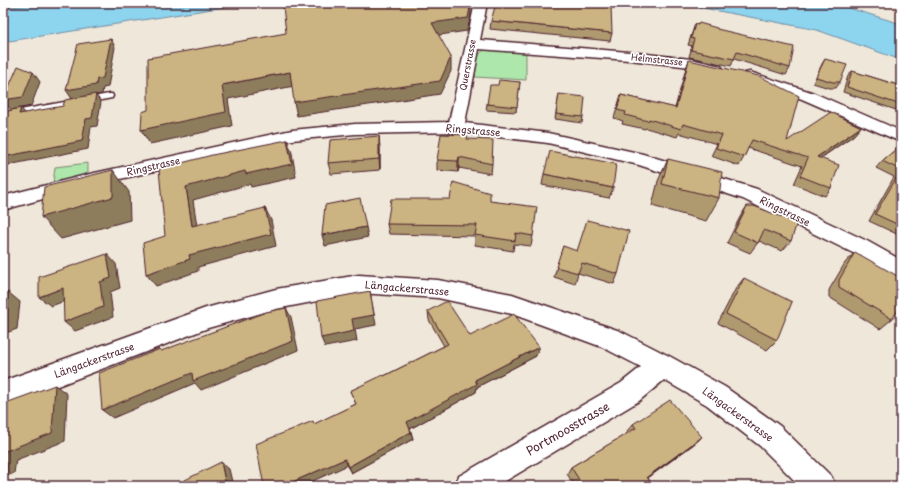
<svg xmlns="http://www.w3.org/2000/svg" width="904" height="489" viewBox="0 0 904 489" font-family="'Playpen Sans',sans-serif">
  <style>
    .green { fill: #ade7ac; stroke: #7c836c }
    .water { fill: #8dd4ef; stroke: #728ca1 }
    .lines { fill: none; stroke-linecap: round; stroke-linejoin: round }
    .lane-casing { stroke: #4a1f2b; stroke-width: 3 }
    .street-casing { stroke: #4a1f2b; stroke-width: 3 }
    .lane { fill: #fff; fill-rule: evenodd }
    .street { fill: #fff; fill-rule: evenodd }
    .wall { fill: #af9a70; stroke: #4a1f2b }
    .shaded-wall { fill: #8e7d5b; stroke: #4a1f2b }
    .building { fill: #cbb382; stroke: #4a1f2b }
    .labels { text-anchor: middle; stroke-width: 3.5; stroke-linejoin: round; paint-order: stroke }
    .far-street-label { font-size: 9px; fill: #4a1f2b; stroke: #fff }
    .street-label { font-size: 10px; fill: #4a1f2b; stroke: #fff }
    .near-street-label { font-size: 12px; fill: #4a1f2b; stroke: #fff }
  </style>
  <rect width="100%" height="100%" fill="#efe8da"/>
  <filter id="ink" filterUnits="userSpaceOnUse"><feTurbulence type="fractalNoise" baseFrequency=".025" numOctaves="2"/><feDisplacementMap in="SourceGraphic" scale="8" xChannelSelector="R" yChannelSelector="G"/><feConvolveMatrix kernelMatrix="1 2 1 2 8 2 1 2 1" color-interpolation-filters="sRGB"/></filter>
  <g filter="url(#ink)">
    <g class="green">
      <path d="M488,48l38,4v28l-51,-3c2,-13 -1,-23 13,-29z"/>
      <path d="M88,163v11l-35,9 2,-16z"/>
    </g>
    <g class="water">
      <path d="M41,3h209l-247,39v-34z"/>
      <path d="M677,3h156l68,21v36l-84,-30z"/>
    </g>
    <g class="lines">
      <defs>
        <path id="lane" d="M109,94h3l1,2 -1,2 -109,21v-6z"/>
        <g id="street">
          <path d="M475,3h12l-7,37 149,12 62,7 30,7 2,3 -2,3 -5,1 -25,-6 -62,-7 -150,-11 -14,74 83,10 95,21 114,35 110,52 34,19v19l-8,-3 -40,-23 -110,-54 -104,-34 -91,-22 -92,-11 -101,2 -63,6 -64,14 -138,32 -87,24v-14l87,-22 202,-44 63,-6 94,-2z"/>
          <path d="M750,72l64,21 87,38v11l-99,-43 -57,-20 -2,-3 2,-3z"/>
          <path d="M359,275l79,5 74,14 108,37 51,26 54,30 55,39 51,50 5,10h-36l-40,-40 -53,-41 -43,-25 -25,21 -142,85h-43l5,-10 162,-93 20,-16 -39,-20 -90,-33 -74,-16 -79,-5 -83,16 -68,19 -205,79v-26l203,-73 70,-19z"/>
        </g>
      </defs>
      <use href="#lane" class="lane-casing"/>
      <use href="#street" class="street-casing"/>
      <use href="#lane" class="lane"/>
      <use href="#street" class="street"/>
    </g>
    <g class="wall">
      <path d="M491,21l121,12 -2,8 -120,-12z"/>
      <path d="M695,24l22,5 73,39 -4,7 -52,-16 -3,7 -42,-9 3,-11 -4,-1z"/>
      <path d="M825,59l15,23 -4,6h-7l-16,-5 9,-19z"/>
      <path d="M689,60l98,81 67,-6 -33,23 10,30 -6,8 -31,-12 8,-18 -54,-18 -4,9 -5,9 -28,-10 6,-12 -38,-11 -2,4 -31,-9 -1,1 -23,-5 1,-3 -9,-3 7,-23 54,13 11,-40z"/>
      <path d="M852,71l49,15v23l-2,2 -56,-19 5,-16z"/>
      <path d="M520,82l-4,30 -30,-2 1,-6 11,-19z"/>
      <path d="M559,94l24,23 -1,6 -27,-4z"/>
      <path d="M467,139l25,25 -1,10 -32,-6 -1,4 -21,-2v-10z"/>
      <path d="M901,145v91l-32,-15 25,-44 -18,-9 6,-7z"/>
      <path d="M380,147v23l-49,4 -3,-11z"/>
      <path d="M668,159l51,39 -13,23 -54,-15 6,-25z"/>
      <path d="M544,174l69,14 -4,10 -67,-13z"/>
      <path d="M490,201l43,35 -2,10 -17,-2 -1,7 -38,-6v-9l-86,-2 -2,-10z"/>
      <path d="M747,206l44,35 -9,10 -23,-10 -9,12 -23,-10 13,-26z"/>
      <path d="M563,246l55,28 -4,10 -36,-11 -3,11 -21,-7z"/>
      <path d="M855,252l37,67 -12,10 -51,-32v-7l16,-27z"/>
      <path d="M744,278l33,62 -10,10 -49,-27 18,-35z"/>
      <path d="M428,311l42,25 66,20 -59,31 -1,5 -66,37 3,10 -62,34 -4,-7 -32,-42 41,-20 -6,-13 34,-15 60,-30 -15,-26z"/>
      <path d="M633,424l69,13 -8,7 -46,34 5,8h-78l-8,-12 4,-7 57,-34 -1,-2z"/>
      <path d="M901,471v5l-3,-2z"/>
    </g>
    <g class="shaded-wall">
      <path d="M471,3v12l-4,16 -34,5 -1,-13z"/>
      <path d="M111,39l4,8 -7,40 -5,1 -1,6 -6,1 5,7 -4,24 -6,1 -3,22 -85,17v-9l83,-38 -20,-29 31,-11z"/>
      <path d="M451,57v14l-11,23 -143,22 -3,-14z"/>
      <path d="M33,72l7,10 -9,24 -20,4 -8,-10z"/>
      <path d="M290,72l4,14 -66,13 4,27 -82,18 -9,-14 81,-45z"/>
      <path d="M21,108l6,8 -8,-2z"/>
      <path d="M861,127l-7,8 -43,30 6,-8z"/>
      <path d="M379,136l1,11v23l-1,-11z"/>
      <path d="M287,140l5,13 4,24 -45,10 -1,-3 -57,16 6,39 -7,-13 -6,-39z"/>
      <path d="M459,157v11l-1,4v-11z"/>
      <path d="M113,170l16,22 1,28 -69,19 -20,-22z"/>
      <path d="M265,208l6,12 5,26 -78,21v4l-42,15 -10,-12 43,-19z"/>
      <path d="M3,223l2,2 -2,10z"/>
      <path d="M366,227l2,10 -43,9 -3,-11z"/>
      <path d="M107,254l9,10 4,24 -10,4 3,25 -38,14 -11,-9 36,-40z"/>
      <path d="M63,288l10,10 -22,8 -12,-9z"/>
      <path d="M370,291l6,34 -21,4 2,12 -32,6 -4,-9 31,-19z"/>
      <path d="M8,292l12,10 -3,27 -14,5v-14z"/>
      <path d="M286,308l5,9 7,33 -97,40 -6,-7 -82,35 -11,-8z"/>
      <path d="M539,347l-3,9 -59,31 -1,5 -68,38 -1,-8 68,-42z"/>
      <path d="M55,385l12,9 -2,47 -49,19 -2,13 -11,5v-26z"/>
      <path d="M411,432l2,7 -62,34 -3,-6z"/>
      <path d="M702,437l-8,7 -54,39 7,-6z"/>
      <path d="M345,459l3,6 -46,21h-19z"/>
      <path d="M221,462l8,7 4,17h-7z"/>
    </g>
    <g class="building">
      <path d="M309,3h162l-3,15 -36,5 19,34 -11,24 -146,21 -4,-30 -68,13 4,27 -85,18 1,-18 6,-2v-52l138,-25 -3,-27z"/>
      <path d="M496,3h76l39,3 1,27 -121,-12z"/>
      <path d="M699,23l18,5v1l77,18 -4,21 -53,-16 -3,7 -43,-9 3,-11 -3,-1 4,-14 3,1z"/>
      <path d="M111,39l-8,39 -6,1 -1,6 -30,5 12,-46z"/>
      <path d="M825,59l22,6 -7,17h-7l-17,-5z"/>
      <path d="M689,60l70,16 40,20 -12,45 44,-29 30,15 -44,30 22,8 -8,23 -31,-12 8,-18 -56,-18 -8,17 -28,-9 6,-13 -39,-11 -2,5 -32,-10 -1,2 -23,-6 1,-3 -9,-2 4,-15 55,13z"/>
      <path d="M18,66l15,6 -10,25 -20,3z"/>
      <path d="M852,71l49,15v19l-54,-18z"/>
      <path d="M499,80l21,2 -3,25 -30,-3 3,-19h8z"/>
      <path d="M96,94l-4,24 -6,1 -4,22 -79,16v-45l18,-4 -2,6 44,-8 2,-6z"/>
      <path d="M559,94l26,3 -2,20 -27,-3z"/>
      <path d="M441,134l27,1 -1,4 26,1 -1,24 -33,-7 -1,4 -21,-1z"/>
      <path d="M379,136v23l-51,4 2,-23z"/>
      <path d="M287,140l5,24 -46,10 -1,-3 -59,16 6,39 73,-18 6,26 -82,21 1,4 -44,15 -3,-31 22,-7 -6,-67 53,-14z"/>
      <path d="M901,145v81l-26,-12 26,-44 -19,-9z"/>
      <path d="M550,151l66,13 -3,24 -69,-14z"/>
      <path d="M668,159l54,13 -3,26 -57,-14z"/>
      <path d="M113,170v27l-72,20 3,-30z"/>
      <path d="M453,182l37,11v8l47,6 -4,29 -17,-3 -1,8 -40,-6 2,-10 -90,-1 4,-25h59z"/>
      <path d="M360,198l6,29 -44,8 3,-30z"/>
      <path d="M747,206h7l43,17 -6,18 -27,-11 -6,13 -24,-11z"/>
      <path d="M587,220l42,11 -11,43 -36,-11 -4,10 -22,-6 7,-21 14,5z"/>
      <path d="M855,252l46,26v28l-9,13 -53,-32v-7z"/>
      <path d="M107,254l4,24 -11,4 3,25 -39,15 -1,-34 -24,9v-20z"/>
      <path d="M744,278l48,24 -15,38 -51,-26z"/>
      <path d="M370,291l4,24 -22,4 2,12 -33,7 -4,-37z"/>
      <path d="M8,292l-4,28h-1v-27z"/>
      <path d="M447,301l23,35 44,-22 25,33 -64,33 2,4 -70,38 4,10 -63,35 -3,-8 -62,27h-19l-8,-42 57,-23 1,3 42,-20 -6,-13 33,-16 1,1 64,-32 -20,-33z"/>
      <path d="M286,308l7,33 -100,40 -1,-8 -90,37 -3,-37 61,-24 1,2 105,-39z"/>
      <path d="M55,385l-3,48 -49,19v-48z"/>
      <path d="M670,400l32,37 -55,40 6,9h-70l-12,-19 65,-39 -3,-4z"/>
      <path d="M221,462l5,24h-53z"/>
      <path d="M535,483l2,3h-5z"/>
    </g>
  </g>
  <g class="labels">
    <g class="far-street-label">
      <text transform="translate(657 60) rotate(6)" y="3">Helmstrasse</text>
      <text transform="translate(468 65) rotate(-79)" y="3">Querstrasse</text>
    </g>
    <g class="street-label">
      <text transform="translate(473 130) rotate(5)" y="4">Ringstrasse</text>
      <text transform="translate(153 166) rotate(-13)" y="4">Ringstrasse</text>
      <text transform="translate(785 211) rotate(26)" y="4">Ringstrasse</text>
      <text transform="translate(407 288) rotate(5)" y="4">Längackerstrasse</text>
      <text transform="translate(94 360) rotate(-20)" y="4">Längackerstrasse</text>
      <text transform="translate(738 414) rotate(36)" y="4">Längackerstrasse</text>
    </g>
    <g class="near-street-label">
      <text transform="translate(568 429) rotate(-30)" y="4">Portmoosstrasse</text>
    </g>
  </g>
  <rect width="904" height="489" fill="none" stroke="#fff" stroke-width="16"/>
  <rect x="8" y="8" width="888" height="473" fill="none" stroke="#4a1f2b" stroke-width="1.5" filter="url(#ink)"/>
</svg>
